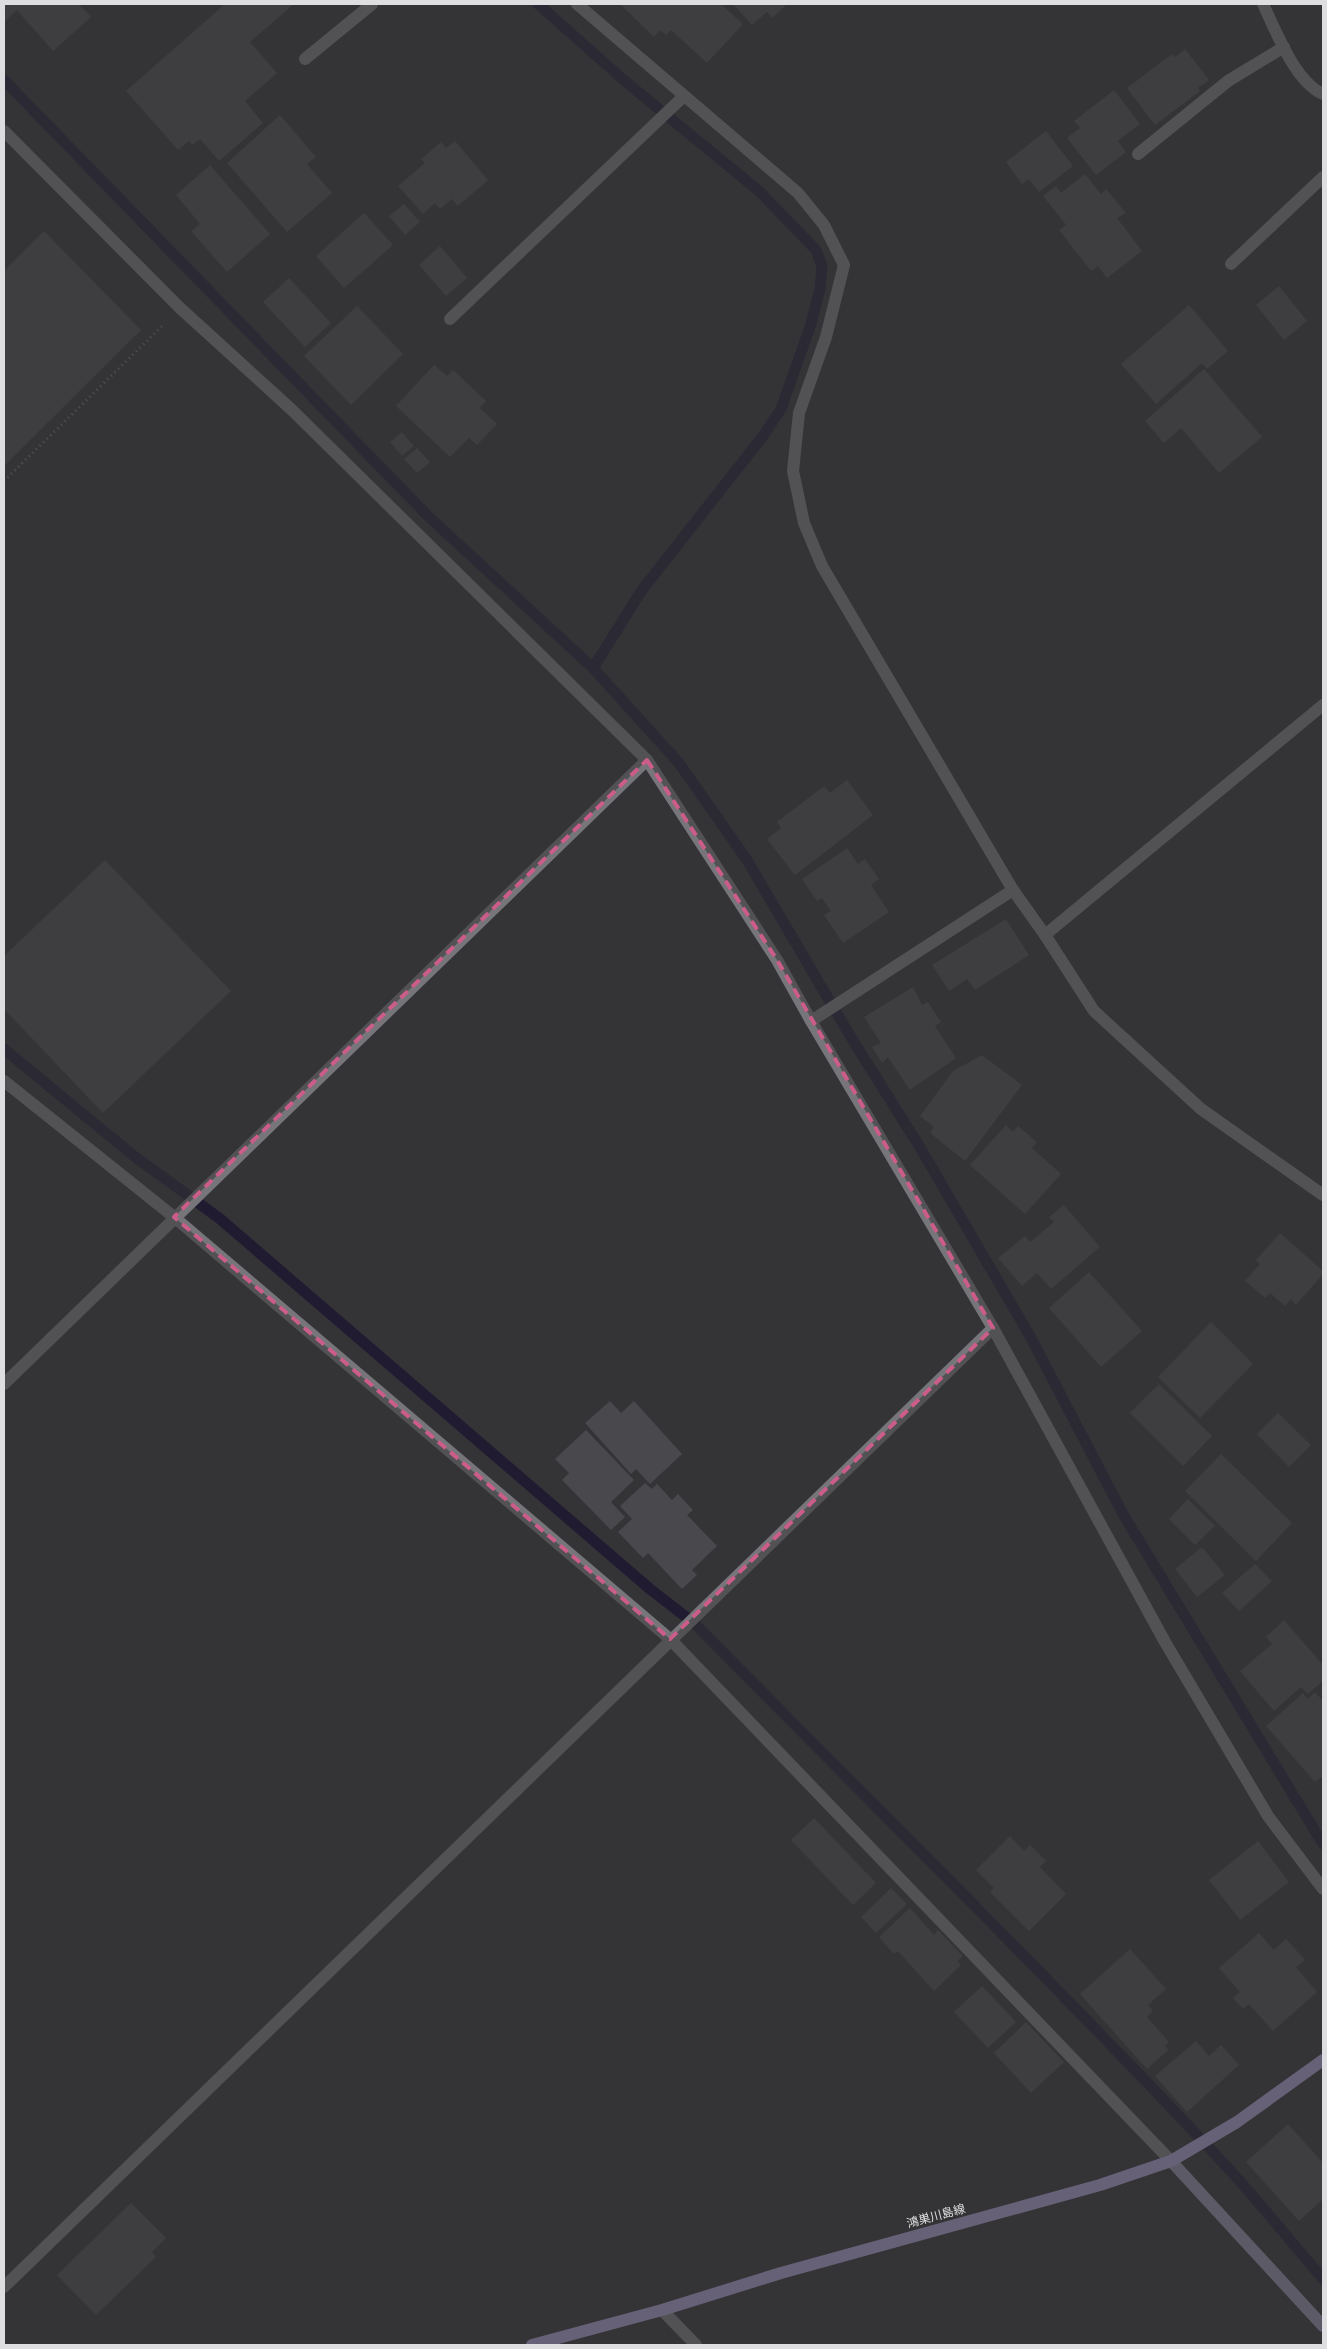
<svg xmlns="http://www.w3.org/2000/svg" width="1327" height="2349" viewBox="0 0 1327 2349" font-family="'Noto Sans','Noto Sans JP',sans-serif">
  <style>
    .lines { fill: none; stroke-linecap: round; stroke-linejoin: round }
    .stream { stroke: #211b32; stroke-width: 11 }
    .building { fill: #49484c }
    .path { stroke: #757578; stroke-width: 3; stroke-dasharray: 1 4; stroke-linecap: butt }
    .lane { stroke: #767579; stroke-width: 12 }
    .street { stroke: #767579; stroke-width: 12 }
    .secondary { stroke: #8c879f; stroke-width: 12 }
    .primary { stroke: #a398c6; stroke-width: 12 }
    .marked { fill: none; stroke: #cc5d8a; stroke-width: 4; stroke-dasharray: 10 6; stroke-linejoin: round }
    .labels { text-anchor: middle; stroke-width: 4.5; stroke-linejoin: round; paint-order: stroke }
    .street-label { font-size: 12px; fill: #dedee0; stroke: #343437 }
  </style>
  <rect width="100%" height="100%" fill="#343437"/>
  <g class="lines">
    <g class="stream">
      <path d="M538,4l88,78 133,109 57,59 6,16 -2,23 -10,38 -29,82 -18,27 -121,154 -49,78"/>
      <path d="M4,80l425,437 164,151 86,95 68,97 105,179 69,110 110,189 92,176 200,330"/>
      <path d="M4,1049l130,107 85,62 431,371 45,35c178,181 360,359 533,544 33,36 63,74 95,111"/>
    </g>
  </g>
  <g class="building">
    <path d="M4,4h75l12,13 -38,34 -36,-41 -13,12z"/>
    <path d="M225,4h69l-44,38 27,31 -32,28 18,22 -44,38 -19,-22 -8,6 -3,-4 -11,9 -52,-59z"/>
    <path d="M620,4h101l22,20 -36,39 -36,-33 -5,5 -6,-5 -6,7z"/>
    <path d="M733,4h54l-15,14 -5,-6 -15,13z"/>
    <path d="M1185,49l24,31 -11,8 2,3 -45,34 -28,-37 45,-34 3,3z"/>
    <path d="M1114,90l26,34 -22,17 8,11 -30,23 -29,-37 13,-10 -6,-7z"/>
    <path d="M280,115l36,42 -9,7 25,29 -45,39 -60,-69z"/>
    <path d="M1046,131l27,35 -34,26 -10,-13 -7,5 -16,-22z"/>
    <path d="M455,141l33,39 -30,26 -6,-7 -12,10 -5,-6 -12,11 -25,-28 27,-23 -4,-4 20,-17 5,6z"/>
    <path d="M210,165l60,69 -43,38 -36,-41 9,-7 -24,-29z"/>
    <path d="M1085,174l16,20 5,-5 20,24 -9,5 25,33 -35,27 -9,-12 -7,5 -32,-41 7,-5 -23,-29 13,-10 5,7z"/>
    <path d="M404,204l16,18 -15,13 -16,-19z"/>
    <path d="M364,213l29,32 -49,43 -28,-32z"/>
    <path d="M44,231l97,99 -137,136v-195z"/>
    <path d="M440,246l27,32 -21,18 -27,-31z"/>
    <path d="M289,278l42,45 -26,24 -42,-45z"/>
    <path d="M1279,286l28,35 -23,19 -28,-35z"/>
    <path d="M1189,305l39,46 -21,18 -5,-6 -46,41 -35,-40z"/>
    <path d="M357,306l46,48 -52,51 -47,-49z"/>
    <path d="M434,365l13,11 6,-6 33,31 -6,7 17,16 -20,21 -8,-7 -19,19 -54,-51z"/>
    <path d="M1204,369l58,68 -43,36 -38,-45 -17,15 -19,-22z"/>
    <path d="M402,432l12,14 -12,10 -12,-14z"/>
    <path d="M417,448l13,14 -13,11 -13,-14z"/>
    <path d="M847,780l26,35 -78,60 -28,-36 14,-11 -4,-6 47,-36 6,7z"/>
    <path d="M847,848l11,16 7,-5 14,20 -8,6 18,27 -46,31 -19,-28 7,-4 -9,-13 -5,3 -15,-22z"/>
    <path d="M105,860l126,131 -128,122 -99,-104v-53z"/>
    <path d="M1006,919l23,36 -54,35 -8,-11 -18,12 -17,-26z"/>
    <path d="M913,987l9,18 6,-3 13,20 -6,4 21,32 -46,32 -22,-33 -6,6 -10,-16 9,-4 -17,-26z"/>
    <path d="M982,1055l40,30 -57,76 -35,-28 4,-6 -14,-11 33,-45z"/>
    <path d="M1006,1125l7,7 5,-6 19,16 -5,6 29,26 -36,40 -55,-49z"/>
    <path d="M1064,1205l36,42 -49,42 -14,-16 -15,13 -24,-28 27,-22 5,6 24,-20 -5,-5z"/>
    <path d="M1280,1233l43,38v3l-27,31 -5,-6 -6,7 -15,-13 -5,5 -20,-17 15,-17 -4,-4z"/>
    <path d="M1089,1272l53,59 -41,36 -52,-59z"/>
    <path d="M1211,1322l42,42 -53,54 -42,-41z"/>
    <path d="M1159,1384l53,52 -29,30 -53,-53z"/>
    <path d="M610,1401l11,12 13,-12 48,53 -32,30 -14,-15 -5,5 -46,-51z"/>
    <path d="M1278,1413l33,32 -22,22 -32,-33z"/>
    <path d="M586,1430l48,50 -23,22 14,15 -14,13 -49,-50 7,-7 -14,-14z"/>
    <path d="M1221,1454l71,69 -36,38 -71,-70z"/>
    <path d="M645,1483l7,6 5,-5 15,16 6,-6 15,16 -6,5 30,31 -25,24 5,5 -15,14 -34,-36 -5,5 -25,-26 14,-13 -12,-13z"/>
    <path d="M1188,1499l27,27 -20,19 -26,-26z"/>
    <path d="M1202,1547l23,28 -28,22 -22,-28z"/>
    <path d="M1255,1564l17,17 -33,30 -17,-18z"/>
    <path d="M1284,1620l39,45v16l-15,13 -7,-7 -27,24 -34,-40 32,-27 -6,-7z"/>
    <path d="M1315,1692l8,9v78l-2,-2 -6,5 -49,-56 37,-33 5,6z"/>
    <path d="M814,1818l62,65 -23,22 -62,-65z"/>
    <path d="M1010,1836l14,15 6,-6 16,16 -6,6 26,27 -37,37 -39,-39 4,-4 -18,-18z"/>
    <path d="M1258,1841l31,41 -49,38 -31,-40z"/>
    <path d="M891,1888l16,16 -31,29 -15,-16z"/>
    <path d="M910,1908l24,27 4,-5 25,26 -6,5 4,4 -27,26 -36,-40 -4,3 -15,-17z"/>
    <path d="M1259,1933l15,17 12,-11 19,21 -9,7 21,25 -44,39 -24,-27 -6,5 -10,-11 7,-6 -21,-24z"/>
    <path d="M1130,1949l36,40 -18,16 5,6 -6,6 22,25 -4,4 3,4 -21,19 -67,-75z"/>
    <path d="M982,1986l34,36 -28,26 -34,-36z"/>
    <path d="M1026,2022l38,40 -33,31 -37,-40z"/>
    <path d="M1196,2041l13,15 12,-11 18,20 -52,47 -32,-36z"/>
    <path d="M1288,2124l35,39v36l-24,22 -53,-59z"/>
    <path d="M131,2203l35,35 -14,14 4,5 -60,58 -39,-40z"/>
  </g>
  <g class="lines">
    <path class="path" d="M4,481l158,-155"/>
    <g class="lane">
      <path d="M305,59l67,-55"/>
      <path d="M1138,154l90,-73 56,-34"/>
      <path d="M1231,264l92,-87"/>
      <path d="M450,319l234,-223"/>
    </g>
    <g class="street">
      <path d="M577,4l221,189 26,32 20,40 -18,72 -27,76 -6,58 11,52 18,43 191,324 32,45 49,76 107,98 122,86"/>
      <path d="M1263,4c13,27 32,78 60,90"/>
      <path d="M4,131l176,177 112,102 355,350 130,200 34,61 182,307 172,314 103,174 55,73"/>
      <path d="M1045,935l278,-230"/>
      <path d="M811,1021l202,-131"/>
      <path d="M4,1081l170,136 496,422 501,522"/>
      <path d="M4,1384l643,-624"/>
      <path d="M4,2287l989,-959"/>
      <path d="M662,2310l34,35"/>
    </g>
    <path class="secondary" d="M1171,2161l152,165"/>
    <path class="primary" d="M532,2345l130,-35 119,-37 319,-88 71,-24 66,-39 86,-62"/>
  </g>
  <path d="M0 0H1327V2349H0ZM647,760l130,200 216,368 -323,311 -496,-422z" fill="#343437" fill-opacity=".55" fill-rule="evenodd"/>
  <path class="marked" d="M647,760l130,200 216,368 -323,311 -496,-422z"/>
  <g class="labels">
    <g class="street-label">
      <text transform="translate(936 2216) rotate(-15)" y="4">鴻巣川島線</text>
    </g>
  </g>
  <rect width="1327" height="2349" fill="none" stroke="#dedee0" stroke-width="10"/>
</svg>
